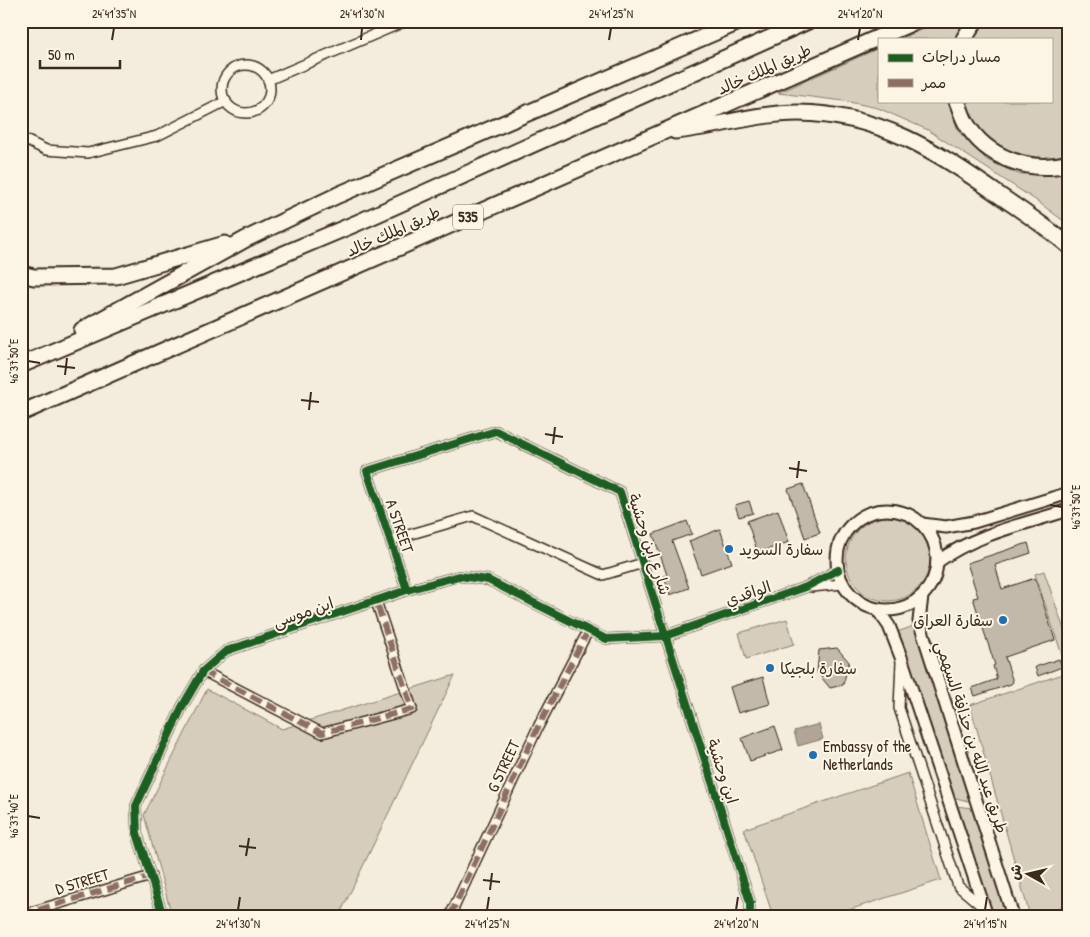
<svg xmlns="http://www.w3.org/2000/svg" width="1090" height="937" viewBox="0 0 1090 937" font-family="'Patrick Hand','Playpen Sans Arabic',sans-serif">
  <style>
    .green { fill: #d6cdbd; stroke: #887c6e }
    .water { fill: #b0a596; stroke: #817466 }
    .building { fill: #c3b9aa; stroke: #3b2a1e }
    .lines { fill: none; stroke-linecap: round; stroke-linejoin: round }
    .street-casing { stroke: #3b2a1e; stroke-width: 12 }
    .secondary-casing { stroke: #3b2a1e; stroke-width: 15 }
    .primary-casing { stroke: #3b2a1e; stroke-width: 18 }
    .highway-casing { stroke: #3b2a1e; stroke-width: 19 }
    .street { stroke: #fcf5e5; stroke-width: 9 }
    .secondary { stroke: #fcf5e5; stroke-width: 11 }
    .primary { stroke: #fcf5e5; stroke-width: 14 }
    .highway { stroke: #fcf5e5; stroke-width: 15 }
    .quiet { stroke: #8d6e63; stroke-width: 6; stroke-dasharray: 12 6; stroke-linecap: butt }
    .cycleway-casing { stroke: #fcf5e5; stroke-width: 11 }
    .cycleway { stroke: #1b5e20; stroke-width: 8 }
    .ticks { fill: none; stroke: #3b2a1e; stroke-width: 2 }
    .poi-dot { fill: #1f6fb2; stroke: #fcf5e5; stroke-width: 2 }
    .labels { text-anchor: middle; stroke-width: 4; stroke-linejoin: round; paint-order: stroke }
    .shield { fill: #fcf5e5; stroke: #75675a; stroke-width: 1 }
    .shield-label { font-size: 15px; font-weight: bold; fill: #3b2a1e }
    .street-label { font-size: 16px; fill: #3b2a1e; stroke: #fcf5e5 }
    .poi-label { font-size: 16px; fill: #3b2a1e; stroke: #fcf5e5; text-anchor: start }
    .neatline { fill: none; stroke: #3b2a1e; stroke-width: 2 }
    .ticks-label { font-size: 12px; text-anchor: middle; fill: #3b2a1e }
  </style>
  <rect width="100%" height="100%" fill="#f4eddd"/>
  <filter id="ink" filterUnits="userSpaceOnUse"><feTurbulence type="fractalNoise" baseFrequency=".02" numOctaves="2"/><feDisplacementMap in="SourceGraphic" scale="10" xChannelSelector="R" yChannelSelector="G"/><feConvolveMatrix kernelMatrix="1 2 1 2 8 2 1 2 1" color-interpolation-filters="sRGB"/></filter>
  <g filter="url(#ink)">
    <g class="green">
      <path d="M940,21h26l-10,18h-55z"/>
      <path d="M985,21h84v134c-31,10 -71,1 -92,-26 -6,-7 -10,-19 -14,-28h88v-62h-79z"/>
      <path d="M879,48v53h70l9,30 29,29 31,14 36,-1 15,-5v57l-32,-24 -109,-71 -50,-22 -34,-7 -66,-8z"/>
      <circle cx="888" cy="559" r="42"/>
      <path d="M1044,571l25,73 -2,26 -32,-96z"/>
      <path d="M787,619l7,25 -48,15 -7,-26z"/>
      <path d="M914,626l58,176 -20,-5 -55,-165z"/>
      <path d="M1069,672v233l-39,11 -60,-211z"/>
      <path d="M455,675l-116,241h-167l-28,-101 63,-126 75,40z"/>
      <path d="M908,773l33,107 -111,36h-57l-29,-87z"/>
      <path d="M955,806l18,2 34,108h-16z"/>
    </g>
    <path class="water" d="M819,724l4,15 -25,7 -4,-15z"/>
    <g class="building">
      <path d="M803,484l17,49 -15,5 -17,-49z"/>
      <path d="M749,501l4,12 -14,4 -4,-12z"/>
      <path d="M778,510l11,32 -31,11 -11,-32z"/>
      <path d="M687,521l5,13 -20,7 17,47 -19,7 -6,-19 3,-1 -14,-41z"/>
      <path d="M720,529l12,34 -31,11 -12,-33z"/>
      <path d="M1028,543l3,10 -36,12 7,24 33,-11 20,62 -50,17 8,25 -2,2 -36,12 -3,-8 25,-9 -4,-13 2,-1 -22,-67 5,-1 -11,-34z"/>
      <path d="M837,648l12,14 -6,23 -13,3 -13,-16 2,-22z"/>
      <path d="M1059,659l3,8 -24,9 -3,-9z"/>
      <path d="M763,677l7,27 -32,9 -8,-26z"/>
      <path d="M775,726l8,24 -33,11 -8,-23z"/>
    </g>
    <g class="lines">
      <defs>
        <g id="street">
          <circle cx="246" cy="89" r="24"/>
          <path d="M268,80l138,-59"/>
          <path d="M21,138l25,12 42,3 69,-17 69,-35"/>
          <path d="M391,540l82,-24 130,59 40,-12"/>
          <path d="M811,587l32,-3"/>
          <path d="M407,590l-40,-119 129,-40 124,61 130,410v14"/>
          <path d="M901,662l-2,46 59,178 26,22"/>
          <path d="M203,671l119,62 90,-24 -36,-108"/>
          <path d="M21,915l130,-39"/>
          <path d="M163,916l-26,-83 -1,-27 46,-99 21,-36 23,-20 181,-61 52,-14 29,4 118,59 59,-3 141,-49 32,-17"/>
          <path d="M450,916l87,-187 51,-98"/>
        </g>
        <g id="secondary">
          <circle cx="887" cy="560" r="50"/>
          <path d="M922,524l24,3 28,-5 95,-29"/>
          <path d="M937,562c38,-28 87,-38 132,-52"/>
          <path d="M922,596l-3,25 94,295"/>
          <path d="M877,609l12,17 12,31 86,259"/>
        </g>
        <path id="primary" d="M1068,493h1"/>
        <g id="highway">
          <path d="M964,39l11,-18"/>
          <path d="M957,101c3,7 5,15 9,22 20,35 65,51 103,40"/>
          <path d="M675,131c41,-4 82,-18 123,-18 81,1 137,37 201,82 23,16 48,32 70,51"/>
          <path d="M21,274l13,3 82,-1 109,-32"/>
          <path d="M82,330l164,-91 92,-44 403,-174"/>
          <path d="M21,365l336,-142 451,-202"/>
          <path d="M21,413l895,-392"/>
        </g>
      </defs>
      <use href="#street" class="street-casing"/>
      <use href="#secondary" class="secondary-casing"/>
      <use href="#primary" class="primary-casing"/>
      <use href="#highway" class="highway-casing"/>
      <use href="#street" class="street"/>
      <use href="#secondary" class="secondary"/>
      <use href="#primary" class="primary"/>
      <use href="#highway" class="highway"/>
      <g class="quiet">
        <path d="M203,671l119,62 90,-24 -36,-108"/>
        <path d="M21,915l130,-39"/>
        <path d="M450,916l87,-187 51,-98"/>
      </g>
      <defs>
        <g id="cycleway">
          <path d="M407,590l-40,-119 129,-40 124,61 130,410v14"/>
          <path d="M163,916l-26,-83 -1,-27 46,-99 21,-36 23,-20 181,-61 52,-14 29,4 118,59 59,-3 141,-49 32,-17"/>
        </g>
      </defs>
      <use href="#cycleway" class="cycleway-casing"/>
      <use href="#cycleway" class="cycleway"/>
    </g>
  </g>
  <path class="ticks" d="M112,40l2,-12M361,40l1,-12M609,40l2,-12M858,40l2,-12M28,361l12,2M57,366l18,2M65,375l2,-17M301,400l18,2M309,410l2,-18M545,434l18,3M553,444l2,-17M789,468l18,3M797,478l2,-17M1050,505l12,2M28,816l12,2M239,846l17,2M246,856l3,-18M483,880l17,2M490,890l2,-17M238,910l2,-13M487,910l2,-13M736,910l2,-13M985,910l2,-13"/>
  <g class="poi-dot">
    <circle cx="729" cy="549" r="5"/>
    <circle cx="1003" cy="620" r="5"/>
    <circle cx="770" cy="668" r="5"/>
    <circle cx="813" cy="755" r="5"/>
  </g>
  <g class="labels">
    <rect class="shield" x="453" y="204.5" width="30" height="25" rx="4"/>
    <g class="shield-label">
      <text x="468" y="222">535</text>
    </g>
    <g class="street-label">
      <text transform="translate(764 69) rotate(-24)" y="6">طريق الملك خالد</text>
      <text transform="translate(393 231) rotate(-24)" y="6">طريق الملك خالد</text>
      <text transform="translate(400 526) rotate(71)" y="6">A STREET</text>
      <text transform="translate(650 544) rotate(72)" y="6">شارع ابن وحشية</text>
      <text transform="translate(748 593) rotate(-19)" y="6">الواقدي</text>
      <text transform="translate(303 612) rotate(-19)" y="6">ابن موسى</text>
      <text transform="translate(972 737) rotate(72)" y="6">طريق عبد الله بن حذافة السهمي</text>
      <text transform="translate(503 766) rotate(-65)" y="6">G STREET</text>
      <text transform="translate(723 771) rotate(72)" y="6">ابن وحشية</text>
      <text transform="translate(82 881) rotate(-17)" y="6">D STREET</text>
    </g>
    <g class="poi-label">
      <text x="739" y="555">سفارة السويد</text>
      <text x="993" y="626" text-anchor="end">سفارة العراق</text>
      <text x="780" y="674">سفارة بلجيكا</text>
      <text x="823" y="752">Embassy of the<tspan x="823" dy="18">Netherlands</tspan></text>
    </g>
  </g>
  <rect width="1090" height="937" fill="none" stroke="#fcf5e5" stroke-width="55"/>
  <rect x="878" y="38" width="175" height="65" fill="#fcf5e5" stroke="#afa495"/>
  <rect x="888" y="54" width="25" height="8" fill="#1b5e20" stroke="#afa495"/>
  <text x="922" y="62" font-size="15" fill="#3b2a1e">مسار دراجات</text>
  <rect x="888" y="79" width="25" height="8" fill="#8d6e63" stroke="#afa495"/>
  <text x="922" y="88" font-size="15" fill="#3b2a1e">ممر</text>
  <g transform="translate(1028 874) rotate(278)" stroke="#fcf5e5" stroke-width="4" paint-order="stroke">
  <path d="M0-4L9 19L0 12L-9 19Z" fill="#3b2a1e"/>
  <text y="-8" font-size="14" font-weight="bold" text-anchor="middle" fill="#3b2a1e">ش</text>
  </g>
  <path d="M40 60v8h80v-8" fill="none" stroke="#3b2a1e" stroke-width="2.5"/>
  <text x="48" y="60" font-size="15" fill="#3b2a1e" stroke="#fcf5e5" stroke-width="4" paint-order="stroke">50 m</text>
  <rect x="28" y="28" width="1034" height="882" class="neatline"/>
  <g class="ticks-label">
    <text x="114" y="18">24°41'35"N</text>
    <text x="362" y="18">24°41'30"N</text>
    <text x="611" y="18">24°41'25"N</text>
    <text x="860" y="18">24°41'20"N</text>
    <text transform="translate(14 361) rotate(-90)" y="4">46°37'50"E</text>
    <text transform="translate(1076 507) rotate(-90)" y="4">46°37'50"E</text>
    <text transform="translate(14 816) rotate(-90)" y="4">46°37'40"E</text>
    <text x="238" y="928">24°41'30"N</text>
    <text x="487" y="928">24°41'25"N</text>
    <text x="736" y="928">24°41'20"N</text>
    <text x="985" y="928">24°41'15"N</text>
  </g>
</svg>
